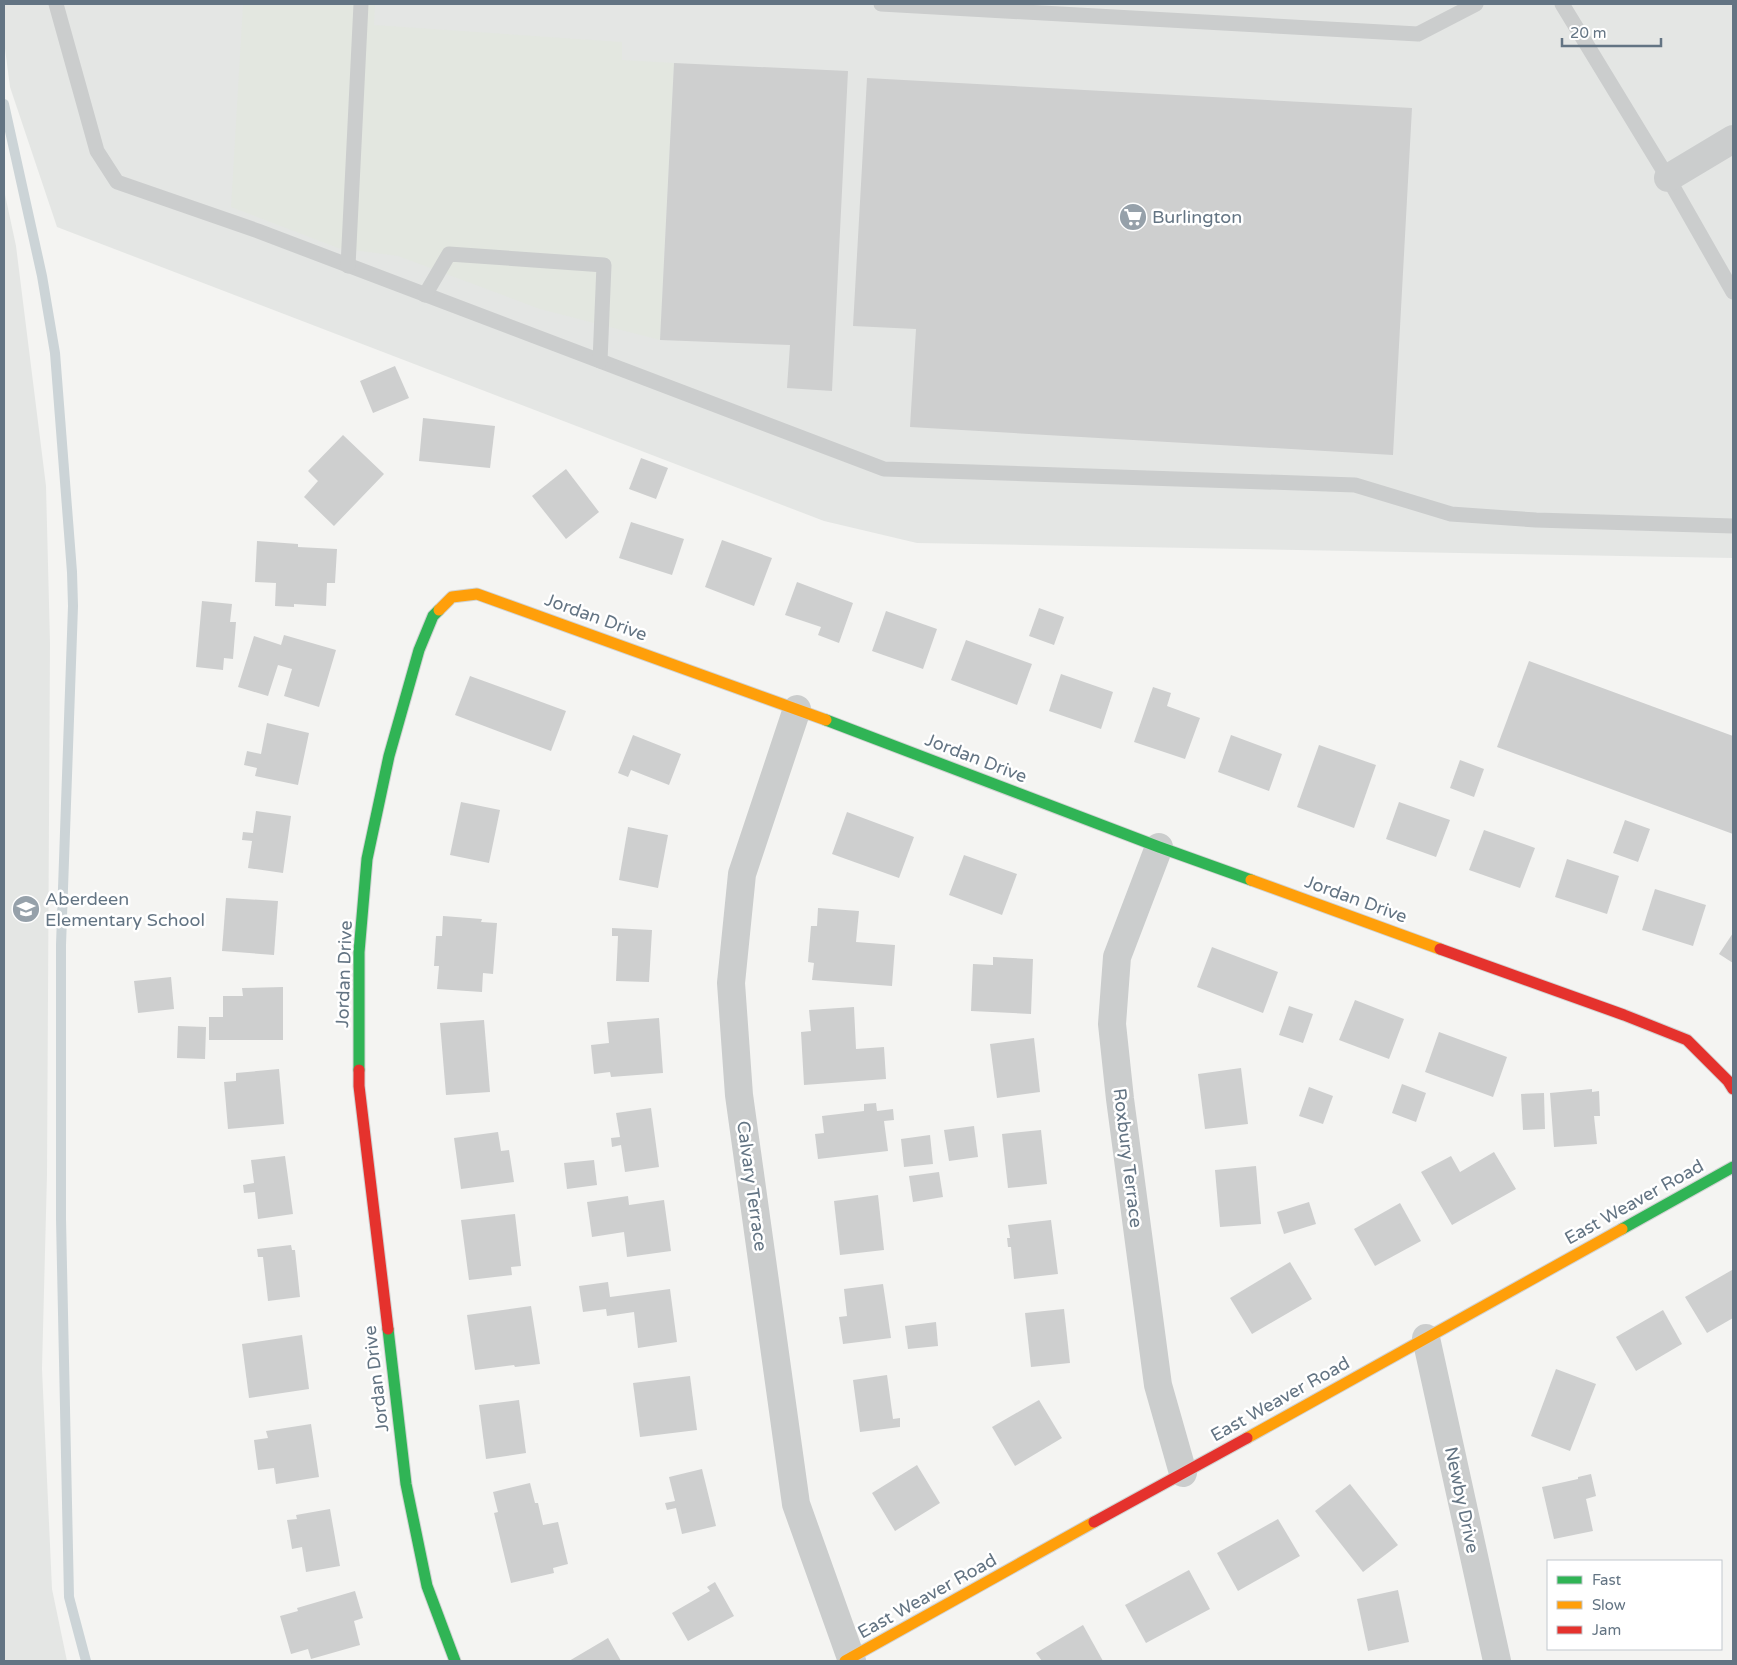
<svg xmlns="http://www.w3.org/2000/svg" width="1737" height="1665" viewBox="0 0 1737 1665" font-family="'Varela Round',sans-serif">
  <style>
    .built { fill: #e4e6e4 }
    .green { fill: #e3e7e0 }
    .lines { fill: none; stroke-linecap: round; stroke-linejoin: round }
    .stream { stroke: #ccd4d7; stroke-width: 10 }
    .building { fill: #cecfcf }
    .fast-casing { stroke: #d0d2d2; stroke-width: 13 }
    .slow-casing { stroke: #d0d2d2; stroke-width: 13 }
    .jam-casing { stroke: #d0d2d2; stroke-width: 13 }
    .lane { stroke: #cbcdcd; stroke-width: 15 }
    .street { stroke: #cbcdcd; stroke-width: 28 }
    .fast { stroke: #30b455; stroke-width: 11 }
    .slow { stroke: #ff9f0a; stroke-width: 11 }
    .jam { stroke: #e5322d; stroke-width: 11 }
    .labels { text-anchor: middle; stroke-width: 5; stroke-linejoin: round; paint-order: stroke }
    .poi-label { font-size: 18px; fill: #637483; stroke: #fff; text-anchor: start }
    .street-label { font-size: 18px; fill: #637483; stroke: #fff }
  </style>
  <rect width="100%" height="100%" fill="#f4f4f2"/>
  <g class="built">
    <path d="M4,4h1729v554l-816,-15 -93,-22 -767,-294 -47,-140 -6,-46z"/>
    <path d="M4,190l12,56 30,240 4,157 -3,531 -5,195 10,220 15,72h-63z"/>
  </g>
  <path class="green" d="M243,4h132l-1,21 248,17v18l52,3 -14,277 -120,-31 -142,-53 -60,-8 -107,-41z"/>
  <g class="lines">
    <path class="stream" d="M4,104l38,172 13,77 17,219 1,34 -12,339v274l8,378 17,64"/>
  </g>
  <g class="building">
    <path d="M674,63l174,8 -16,320 -45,-3 3,-43 -130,-5z"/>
    <path d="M867,78l545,30 -19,347 -483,-28 6,-98 -63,-3z"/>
    <path d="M395,366l14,32 -36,15 -13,-32z"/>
    <path d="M423,418l72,8 -5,42 -71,-7z"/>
    <path d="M343,435l41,39 -50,52 -30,-29 14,-16 -10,-10z"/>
    <path d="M641,458l27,10 -12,31 -27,-10z"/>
    <path d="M566,469l33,43 -33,27 -34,-43z"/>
    <path d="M631,522l53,17 -12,36 -53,-17z"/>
    <path d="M722,540l50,18 -18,48 -49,-19z"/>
    <path d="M257,541l41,3v3l39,2 -2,34h-8l-1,23 -32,-2v3l-19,-1 1,-23 -21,-1z"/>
    <path d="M797,582l56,21 -14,40 -21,-8 3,-8 -36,-12z"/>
    <path d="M202,601l30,3 -2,18h6l-3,37 -9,-1 -1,12 -27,-3z"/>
    <path d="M1039,608l25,9 -10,28 -25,-9z"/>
    <path d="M886,611l51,18 -14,40 -51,-18z"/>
    <path d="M284,635l52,15 -17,57 -35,-11 8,-27 -14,-4 -10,31 -30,-9 16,-51 27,9z"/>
    <path d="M966,640l66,24 -15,41 -66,-25z"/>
    <path d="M1529,661l204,75v98l-236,-87z"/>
    <path d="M1061,674l52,18 -12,37 -52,-18z"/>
    <path d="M470,676l96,35 -15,40 -96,-36z"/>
    <path d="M1153,687l18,6 -4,13 33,12 -15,41 -51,-17z"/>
    <path d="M267,723l42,10 -11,52 -43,-9 2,-8 -13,-3 3,-14 14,3z"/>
    <path d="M633,735l48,19 -12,31 -38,-15 -3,7 -10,-4z"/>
    <path d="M1231,735l51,19 -13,37 -51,-19z"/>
    <path d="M1319,745l57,20 -22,63 -57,-21z"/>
    <path d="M1460,760l24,9 -10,28 -24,-9z"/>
    <path d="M461,802l39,8 -11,53 -39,-8z"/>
    <path d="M1399,802l51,18 -14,37 -50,-18z"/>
    <path d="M256,811l35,5 -8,57 -35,-5 4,-27 -10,-1 1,-8 10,1z"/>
    <path d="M847,812l67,25 -15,41 -67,-24z"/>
    <path d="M1625,820l25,9 -12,33 -25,-9z"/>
    <path d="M628,827l40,8 -10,53 -39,-8z"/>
    <path d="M1484,830l51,18 -15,40 -51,-18z"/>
    <path d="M964,855l53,19 -15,41 -53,-20z"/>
    <path d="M1567,859l52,17 -12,38 -52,-17z"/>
    <path d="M1655,889l51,16 -13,41 -51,-16z"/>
    <path d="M226,898l52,3 -4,54 -52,-4z"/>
    <path d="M818,908l41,3 -3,31 39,3 -3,41 -80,-6 2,-17 -6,-1 3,-36h6z"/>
    <path d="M443,916l39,3 -1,3 16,1 -4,51 -10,-1 -1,19 -45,-3 2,-23h-5l2,-30h6z"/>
    <path d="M612,928l40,2 -3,52 -33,-1 2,-45h-6z"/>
    <path d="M1733,933v30l-14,-9z"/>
    <path d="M1212,947l66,25 -15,41 -66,-26z"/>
    <path d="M993,957l40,2 -2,55 -60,-3 2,-47 20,1z"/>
    <path d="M171,977l3,32 -36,4 -4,-32z"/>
    <path d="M283,987v53h-74v-23h14v-21h20l-1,-8z"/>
    <path d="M1355,1000l49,19 -15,40 -50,-19z"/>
    <path d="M1289,1006l24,8 -10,29 -24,-8z"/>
    <path d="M854,1007l2,42 28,-2 2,32 -82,6 -3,-53 10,-1 -2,-21z"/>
    <path d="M659,1018l4,55 -52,4 -1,-5 -16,2 -3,-29 18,-2 -2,-21z"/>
    <path d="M484,1020l6,72 -44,3 -6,-72z"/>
    <path d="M178,1026l28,1 -1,32 -28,-1z"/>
    <path d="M1439,1032l68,25 -14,40 -68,-25z"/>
    <path d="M1034,1038l6,54 -43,6 -7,-54z"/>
    <path d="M1241,1068l7,56 -43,5 -7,-55z"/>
    <path d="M279,1069l5,55 -56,5 -4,-47 12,-1v-8z"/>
    <path d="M1402,1084l24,9 -10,29 -24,-9z"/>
    <path d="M1309,1087l24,9 -10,28 -24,-8z"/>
    <path d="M1592,1089v3l7,-1 1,25h-6l3,28 -43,3 -4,-54z"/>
    <path d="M1544,1093l1,36 -22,1 -2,-36z"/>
    <path d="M876,1103l1,8 16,-2 1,11 -10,1 4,30 -70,8 -3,-25 9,-1 -2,-17 42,-5v-7z"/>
    <path d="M651,1108l8,59 -34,5 -4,-27 -9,2 -1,-9 9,-1 -4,-24z"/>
    <path d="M974,1126l4,31 -29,4 -5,-31z"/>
    <path d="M1041,1130l6,54 -39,4 -6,-54z"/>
    <path d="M498,1132l3,19 8,-1 5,32 -53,7 -7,-51z"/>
    <path d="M930,1135l3,29 -29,3 -3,-28z"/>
    <path d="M1494,1152l22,37 -64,36 -31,-53 30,-16 9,16z"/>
    <path d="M285,1156l8,58 -35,5 -3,-27 -11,1 -1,-8 11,-2 -3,-23z"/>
    <path d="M594,1160l3,25 -30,4 -3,-26z"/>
    <path d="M1256,1166l5,58 -41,3 -5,-57z"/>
    <path d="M939,1172l4,25 -30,5 -4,-26z"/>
    <path d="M878,1195l6,55 -44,5 -6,-54z"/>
    <path d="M628,1196l1,9 35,-5 7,51 -44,6 -3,-25 -32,5 -5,-35z"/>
    <path d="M1309,1202l7,22 -32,10 -7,-22z"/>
    <path d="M1400,1203l21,38 -46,25 -21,-37z"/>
    <path d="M515,1214l6,52 -10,1 1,8 -43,5 -8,-60z"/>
    <path d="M1051,1220l7,54 -44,5 -3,-32h-3l-1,-9h3l-2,-13z"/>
    <path d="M291,1245l1,5h3l5,47 -32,4 -5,-44h-5l-1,-8z"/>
    <path d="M1290,1262l22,37 -60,35 -22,-36z"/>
    <path d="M1732,1270l1,3v45l-26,15 -22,-36z"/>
    <path d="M608,1282l2,15 60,-8 7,53 -39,6 -4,-36 -27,4 -1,-7 -23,3 -4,-26z"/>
    <path d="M883,1284l8,54 -48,6 -4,-27 8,-1 -3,-27z"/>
    <path d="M531,1306l9,58 -25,3 -1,-2 -39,5 -8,-55z"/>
    <path d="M1064,1309l6,54 -39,4 -6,-54z"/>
    <path d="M1663,1310l19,34 -46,27 -20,-34z"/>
    <path d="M936,1322l2,24 -30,3 -3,-23z"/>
    <path d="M302,1335l7,54 -60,9 -7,-54z"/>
    <path d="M1556,1369l40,15 -26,67 -39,-15z"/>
    <path d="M887,1375l6,44 7,-1v9l-40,5 -7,-52z"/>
    <path d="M690,1376l7,54 -57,7 -7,-54z"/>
    <path d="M519,1400l7,53 -40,6 -7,-54z"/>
    <path d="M1039,1400l23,38 -47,28 -23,-39z"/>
    <path d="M311,1424l8,53 -43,7 -2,-16 -16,2 -4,-30 14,-2 -2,-7z"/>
    <path d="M917,1465l23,38 -45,28 -23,-38z"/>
    <path d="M702,1469l14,57 -34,8 -6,-26 -9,2 -2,-7 10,-2 -6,-24z"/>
    <path d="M1591,1474l5,22 -10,3 7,32 -39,8 -12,-52 36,-8v-2z"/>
    <path d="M530,1483l5,20h3l5,22 15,-3 10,42 -15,4 1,5 -43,10 -17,-70 4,-1 -5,-20z"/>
    <path d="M1350,1484l48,61 -35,27 -48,-61z"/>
    <path d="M330,1509l10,57 -34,6 -4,-25 -10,2 -5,-29 10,-1 -1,-4z"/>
    <path d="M1278,1519l22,37 -62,35 -21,-38z"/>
    <path d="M1189,1570l21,39 -64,34 -21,-38z"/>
    <path d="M715,1582l19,34 -46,25 -16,-28 38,-22 -3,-4z"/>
    <path d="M1398,1590l11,52 -41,9 -11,-52z"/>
    <path d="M355,1591l8,27 -9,3 6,24 -49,14 -3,-10 -17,5 -11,-38 18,-5 -1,-3z"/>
    <path d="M1083,1625l20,36h-61l-6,-8z"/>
    <path d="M608,1638l13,23h-52z"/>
  </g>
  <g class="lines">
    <defs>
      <g id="fast">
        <path d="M826,720l333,127 92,33"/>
        <path d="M359,1070v-118l8,-93 22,-103 30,-106 14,-34 6,-6"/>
        <path d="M1622,1229l111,-62"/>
        <path d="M388,1329l18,155 21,102 28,75"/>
      </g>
      <g id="slow">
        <path d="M439,610l13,-13 25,-3 349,126"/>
        <path d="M1251,880l189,69"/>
        <path d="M1247,1438l375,-209"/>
        <path d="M845,1661l249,-139"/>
      </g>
      <g id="jam">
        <path d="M1440,949l184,66 63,25 41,41 5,8"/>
        <path d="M359,1070v16l29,243"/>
        <path d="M1094,1522l153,-84"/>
      </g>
    </defs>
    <use href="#fast" class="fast-casing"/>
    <use href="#slow" class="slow-casing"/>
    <use href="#jam" class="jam-casing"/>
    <g class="lane">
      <path d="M56,4l41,147 20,31 141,49 626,238 471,16 96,29 85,6 197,6"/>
      <path d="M881,4l537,30 58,-30"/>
      <path d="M1562,4l106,174 65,114"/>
      <path d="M348,266l13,-262"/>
      <path d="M425,295l24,-41 155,11 -4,96"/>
    </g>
    <g class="street">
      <path d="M1668,178l65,-39"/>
      <path d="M797,709l-55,165 -11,109 8,112 57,409 56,157"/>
      <path d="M1159,847l-42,110 -5,67 8,75 38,286 25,88"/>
      <path d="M1426,1338l71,323"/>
    </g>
    <use href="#fast" class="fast"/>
    <use href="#slow" class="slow"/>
    <use href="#jam" class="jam"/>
  </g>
  <defs>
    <symbol id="supermarket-disc" viewBox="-11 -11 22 22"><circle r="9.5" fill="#96a1aa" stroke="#fff"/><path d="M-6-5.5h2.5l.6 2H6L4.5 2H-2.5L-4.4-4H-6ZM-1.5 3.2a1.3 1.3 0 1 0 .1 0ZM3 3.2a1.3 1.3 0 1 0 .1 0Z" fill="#fff"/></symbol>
    <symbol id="school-disc" viewBox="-11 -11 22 22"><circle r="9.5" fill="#96a1aa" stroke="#fff"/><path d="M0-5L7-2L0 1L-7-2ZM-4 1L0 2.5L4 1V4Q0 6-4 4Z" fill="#fff"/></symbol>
  </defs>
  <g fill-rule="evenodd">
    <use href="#supermarket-disc" x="1117" y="201" width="32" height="32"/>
    <use href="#school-disc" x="10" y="893" width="32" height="32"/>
  </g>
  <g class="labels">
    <g class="poi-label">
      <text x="1152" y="223">Burlington</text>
      <text x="45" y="905">Aberdeen<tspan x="45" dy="21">Elementary School</tspan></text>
    </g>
    <g class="street-label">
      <text transform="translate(596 617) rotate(20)" y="6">Jordan Drive</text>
      <text transform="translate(976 758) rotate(21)" y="6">Jordan Drive</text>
      <text transform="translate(1356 899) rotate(20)" y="6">Jordan Drive</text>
      <text transform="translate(344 974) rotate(-88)" y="6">Jordan Drive</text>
      <text transform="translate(1128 1158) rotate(83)" y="6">Roxbury Terrace</text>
      <text transform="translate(752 1186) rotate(82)" y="6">Calvary Terrace</text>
      <text transform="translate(1634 1202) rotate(-29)" y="6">East Weaver Road</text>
      <text transform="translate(376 1379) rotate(-97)" y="6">Jordan Drive</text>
      <text transform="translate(1280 1399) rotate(-29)" y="6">East Weaver Road</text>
      <text transform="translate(1462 1500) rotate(78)" y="6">Newby Drive</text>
      <text transform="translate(927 1596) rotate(-29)" y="6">East Weaver Road</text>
    </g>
  </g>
  <rect width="1737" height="1665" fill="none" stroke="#637483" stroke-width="10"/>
  <rect x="1547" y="1560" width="175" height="90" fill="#ffffff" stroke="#c1c7cd"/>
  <rect x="1557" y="1576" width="25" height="8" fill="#30b455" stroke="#c1c7cd"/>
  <text x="1592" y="1585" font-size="15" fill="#637483">Fast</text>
  <rect x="1557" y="1601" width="25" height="8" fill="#ff9f0a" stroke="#c1c7cd"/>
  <text x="1592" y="1610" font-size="15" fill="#637483">Slow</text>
  <rect x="1557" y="1626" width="25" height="8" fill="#e5322d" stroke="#c1c7cd"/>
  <text x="1592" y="1635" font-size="15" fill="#637483">Jam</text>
  <path d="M1562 38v8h99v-8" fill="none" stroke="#637483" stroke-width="2.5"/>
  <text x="1570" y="38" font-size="15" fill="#637483" stroke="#ffffff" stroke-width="4" paint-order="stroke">20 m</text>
</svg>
